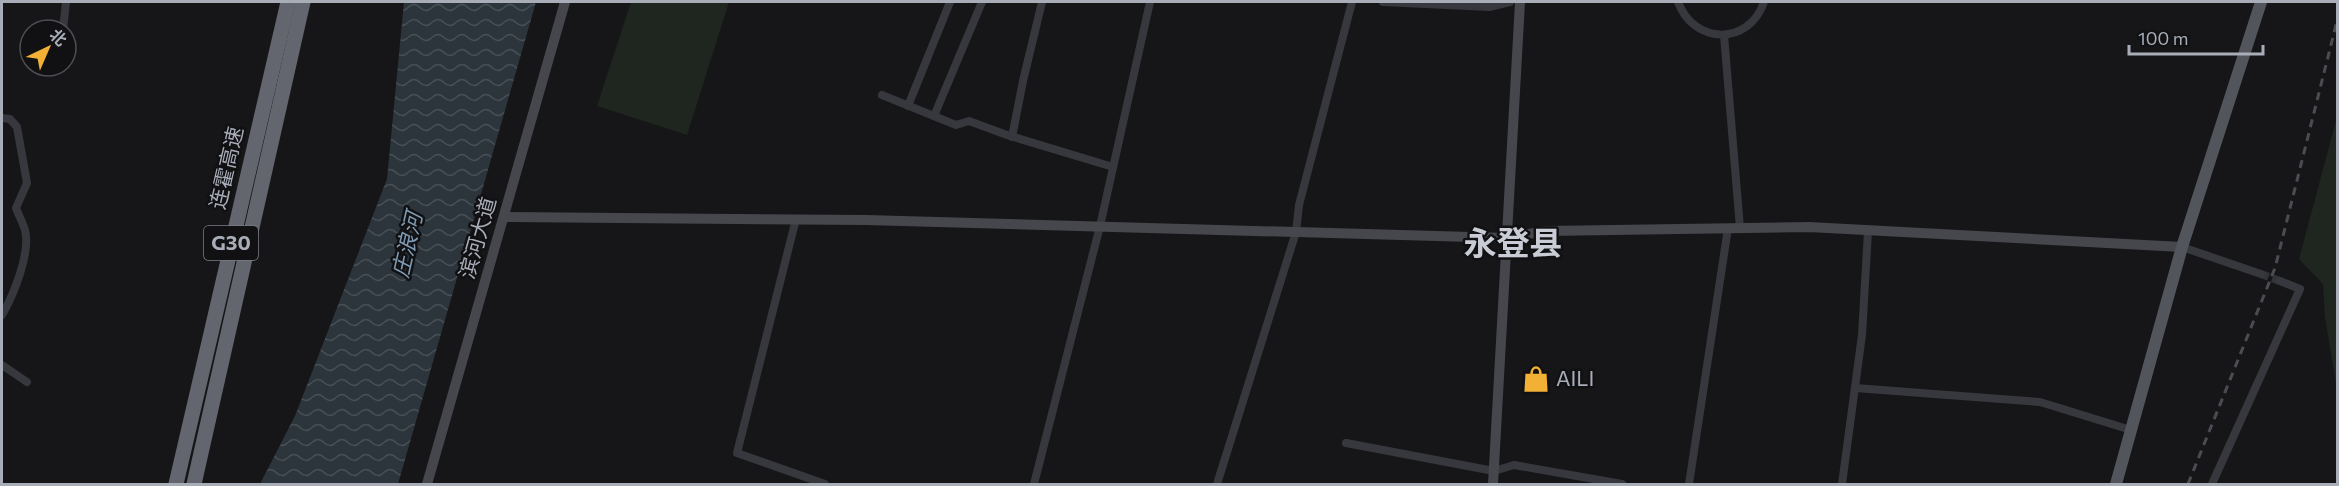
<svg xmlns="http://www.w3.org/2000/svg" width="2339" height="486" viewBox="0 0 2339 486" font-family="Commissioner,'Noto Sans SC',sans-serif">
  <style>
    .park { fill: #1e261f }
    .water { fill: url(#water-waves) }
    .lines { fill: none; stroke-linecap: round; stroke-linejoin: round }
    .street-tunnel { stroke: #333438; stroke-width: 8; stroke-dasharray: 8 4; stroke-linecap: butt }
    .street { stroke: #37383d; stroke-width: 8 }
    .secondary { stroke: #45474d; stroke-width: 10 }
    .primary { stroke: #53555c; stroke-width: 12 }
    .highway { stroke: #63666e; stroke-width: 15 }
    .rail { stroke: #4a4c52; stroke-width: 3; stroke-dasharray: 8 6; stroke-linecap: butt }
    .labels { text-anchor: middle; stroke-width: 5; stroke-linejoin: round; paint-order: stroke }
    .shield { fill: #111113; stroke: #7b7e86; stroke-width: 1.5 }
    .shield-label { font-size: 20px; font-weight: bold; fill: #a8adb8 }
    .street-label { font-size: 21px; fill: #a8adb8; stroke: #111113 }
    .poi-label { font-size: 21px; fill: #a8adb8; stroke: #111113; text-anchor: start }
    .water-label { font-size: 22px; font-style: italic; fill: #7f9bb3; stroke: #111113 }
    .town-label { font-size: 33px; font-weight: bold; fill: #c9ccd4; stroke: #111113 }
  </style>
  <defs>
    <pattern id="water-waves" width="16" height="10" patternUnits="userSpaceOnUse" patternTransform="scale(1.5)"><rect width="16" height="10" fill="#2c353c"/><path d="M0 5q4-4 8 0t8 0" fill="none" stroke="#485056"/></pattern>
  </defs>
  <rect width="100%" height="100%" fill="#161618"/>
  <g class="park">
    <path d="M631,2h98l-42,133 -90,-29z"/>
    <path d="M2337,117h1l-1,273 -12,-73 -2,-33 -24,-25z"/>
  </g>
  <path class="water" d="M404,2h132l-138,482h-138l35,-68 92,-237z"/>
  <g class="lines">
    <path class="street-tunnel" d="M2261,274l19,7"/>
    <g class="street">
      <path d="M1383,2l106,5 21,-5"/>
      <path d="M1678,2c16,43 71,44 86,0"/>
      <path d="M63,30l3,-28"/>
      <path d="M1724,35l16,193"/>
      <path d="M882,95l74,30 13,-4 38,14 106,32"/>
      <path d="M908,106l42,-104"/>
      <path d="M934,116l48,-114"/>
      <path d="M2,118l8,1 7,8 10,56 -11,25c3,8 7,15 9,22 6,23 -12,66 -23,85"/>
      <path d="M1012,137l11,-56 19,-79"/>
      <path d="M796,219l-59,234 88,31"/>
      <path d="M2182,247l79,27"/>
      <path d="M2,365l25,17"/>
      <path d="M1855,388l185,14 91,28"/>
      <path d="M1346,443l148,28 20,-6 108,19"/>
      <path d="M1034,484l66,-258 50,-224"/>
      <path d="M1217,484l79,-252 3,-27 53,-203"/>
      <path d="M1689,484l39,-256"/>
      <path d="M1842,484l20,-149 6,-104"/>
      <path d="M2212,484l88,-195 -20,-8"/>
    </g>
    <g class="secondary">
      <path d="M504,217l362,3 640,18 40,-7 263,-4 373,20"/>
      <path d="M427,484l138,-482"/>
      <path d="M1493,484l27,-482"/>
    </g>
    <path class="primary" d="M2116,484l66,-237 79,-245"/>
    <g class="highway">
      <path d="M176,484l112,-482"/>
      <path d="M194,484l109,-482"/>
    </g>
    <path class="rail" d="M2188,484l87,-216 63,-251"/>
  </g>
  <defs>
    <symbol id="shop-bare" viewBox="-9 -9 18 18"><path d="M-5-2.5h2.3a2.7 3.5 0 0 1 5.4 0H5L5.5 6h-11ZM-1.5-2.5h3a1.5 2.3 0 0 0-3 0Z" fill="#f2b134" stroke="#111113" stroke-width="2.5" paint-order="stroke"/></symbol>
  </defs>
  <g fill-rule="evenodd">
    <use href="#shop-bare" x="1517" y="360" width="38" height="38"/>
  </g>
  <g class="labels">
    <rect class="shield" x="204" y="226" width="54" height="34" rx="4.5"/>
    <g class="shield-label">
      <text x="231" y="250">G30</text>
    </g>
    <g class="street-label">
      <text transform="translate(227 168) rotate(-77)" y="7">连霍高速</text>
      <text transform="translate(478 238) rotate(-74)" y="7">滨河大道</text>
    </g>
    <g class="poi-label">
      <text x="1556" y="386">AILI</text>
    </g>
    <g class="water-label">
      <text transform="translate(407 245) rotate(-77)" y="8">庄浪河</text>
    </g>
    <g class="town-label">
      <text x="1513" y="255">永登县</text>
    </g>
  </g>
  <rect width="2339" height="486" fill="none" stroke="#a8adb8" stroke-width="6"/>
  <g transform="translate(48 48) rotate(44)"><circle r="28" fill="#111113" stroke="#4d4f55" stroke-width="1.5"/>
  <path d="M0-4.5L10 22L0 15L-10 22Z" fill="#f2b134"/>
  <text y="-9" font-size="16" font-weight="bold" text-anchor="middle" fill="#a8adb8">北</text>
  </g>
  <path d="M2129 45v9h134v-9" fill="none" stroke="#a8adb8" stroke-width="3"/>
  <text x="2138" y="45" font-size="18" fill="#a8adb8" stroke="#111113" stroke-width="4.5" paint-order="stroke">100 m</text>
</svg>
